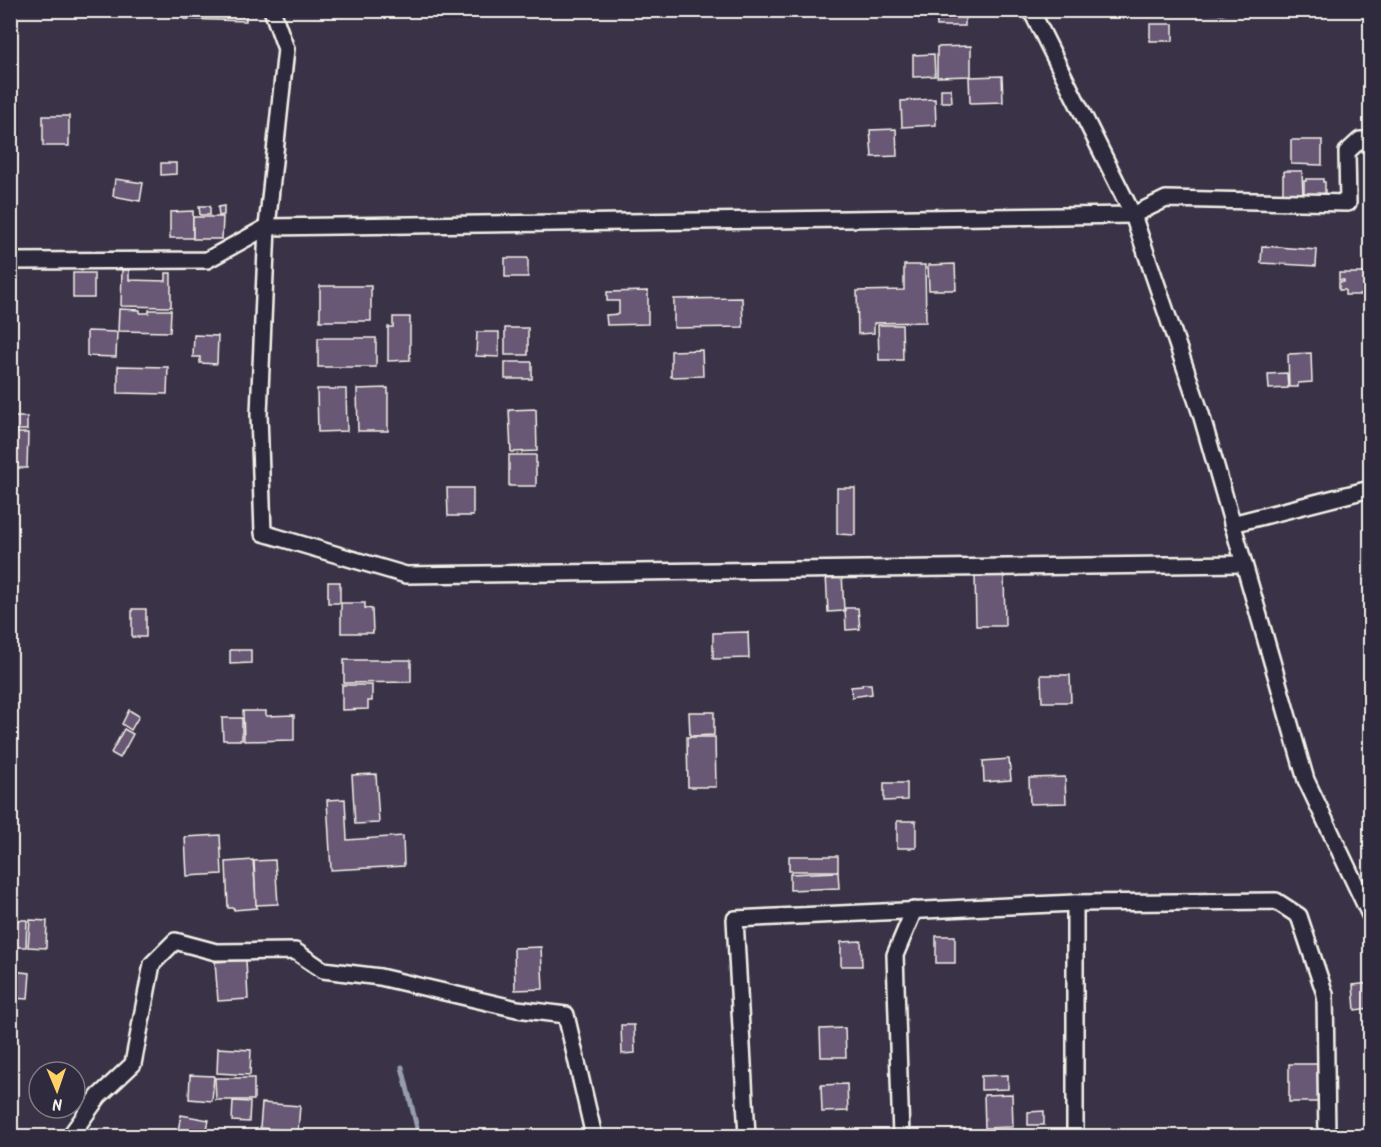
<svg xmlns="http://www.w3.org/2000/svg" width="1381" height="1147" viewBox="0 0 1381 1147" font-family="Kalam,sans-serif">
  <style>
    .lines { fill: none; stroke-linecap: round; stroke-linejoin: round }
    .stream { stroke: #959eaa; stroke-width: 5 }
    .building { fill: #685974; stroke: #f4f1e8; stroke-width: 1.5 }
    .minor-casing { stroke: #f4f1e8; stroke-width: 20 }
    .minor { stroke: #2f2a3d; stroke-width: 15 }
  </style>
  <rect width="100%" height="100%" fill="#3a3348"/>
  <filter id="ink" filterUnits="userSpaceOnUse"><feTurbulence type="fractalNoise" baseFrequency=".0167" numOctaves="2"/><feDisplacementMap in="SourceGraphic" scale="12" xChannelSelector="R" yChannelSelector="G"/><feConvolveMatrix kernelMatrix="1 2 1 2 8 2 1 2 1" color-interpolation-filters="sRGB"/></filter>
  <g filter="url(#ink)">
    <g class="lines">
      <path class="stream" d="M402,1067l17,69"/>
    </g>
    <g class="building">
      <path d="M129,10h54v6l-54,-2z"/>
      <path d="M184,10h62v11l-62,-2z"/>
      <path d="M936,10h29v16h-28z"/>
      <path d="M1200,10h25v4l-25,-1z"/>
      <rect x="1150" y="24" width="23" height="17"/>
      <path d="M971,46v30l-34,1v-30z"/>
      <path d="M934,54l1,22 -22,1v-22z"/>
      <path d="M1002,76l1,26 -33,1 -1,-26z"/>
      <path d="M941,89h10l1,13h-11z"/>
      <path d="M10,99h8l-1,64h-7z"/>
      <path d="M935,99l1,26 -34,2 -1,-26z"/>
      <rect x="43" y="116" width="26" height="30"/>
      <path d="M896,129l1,27 -25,1 -2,-27z"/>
      <path d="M1291,140h31v25l-31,-1z"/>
      <path d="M161,163h15v11l-15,1z"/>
      <path d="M10,164h6l-1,32h-5z"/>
      <path d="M1284,171h18l1,25h-20v-21h1z"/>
      <path d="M115,179l28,4 -3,18 -27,-5z"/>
      <path d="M1306,179h17v3h2v14h-21v-15h2z"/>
      <rect x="10" y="197" width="5" height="33"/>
      <path d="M199,206h11v9h-10z"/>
      <path d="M224,206v9l-5,1 -1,-9z"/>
      <path d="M193,211v27h-23v-26z"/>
      <path d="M193,217h30l-1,22h-29z"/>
      <path d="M1262,246l55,4 -1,16 -55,-3z"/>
      <rect x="505" y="258" width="23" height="19"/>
      <path d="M955,264l1,26h-27l-1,-25z"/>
      <path d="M904,265h21l1,57 -52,1v10l-16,1 -1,-43 47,-1z"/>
      <path d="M122,270h7v10l37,1v-8h5v34l-50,-1z"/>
      <rect x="73" y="273" width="21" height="25"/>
      <path d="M1339,273h31v22h-25v-5h-6v-8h5v-2h-5z"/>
      <rect x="320" y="286" width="51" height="35"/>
      <path d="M648,291v33l-41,1 -1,-10 13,-1v-13h-12v-9z"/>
      <path d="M742,298l1,29 -69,1v-29z"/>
      <path d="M119,309l21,1v3h9v-3h22l-1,22 -52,-1z"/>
      <path d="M393,317h17v43l-22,1v-34h5z"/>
      <path d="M878,325h24l1,35h-24z"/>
      <rect x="505" y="328" width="23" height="27"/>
      <path d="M87,331l30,1 -1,25 -29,-1z"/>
      <path d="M477,332h22v25l-23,-1z"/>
      <path d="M194,335l24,1 -1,28 -17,-1v-6h-7z"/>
      <rect x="318" y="338" width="58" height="29"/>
      <path d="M702,350l1,26 -32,1v-26z"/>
      <path d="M1311,353l1,29 -14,1v4h-9l-1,-33z"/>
      <rect x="505" y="362" width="27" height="17"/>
      <path d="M118,366l50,1 -1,27 -49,-1z"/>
      <path d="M1287,373l1,15 -19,1 -1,-15z"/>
      <path d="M388,388v43h-30l-1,-42z"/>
      <path d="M317,389h29l1,42 -29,1z"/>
      <path d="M536,409l1,42 -26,1 -2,-42z"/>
      <rect x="10" y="417" width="17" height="13"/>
      <path d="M10,433h18l-1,35h-17z"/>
      <rect x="509" y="455" width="27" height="31"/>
      <path d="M447,488h26v28h-25z"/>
      <path d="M837,488h18v47l-18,-1z"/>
      <path d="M842,573l2,38 -16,1 -2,-38z"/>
      <path d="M1004,573l1,53h-29l-1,-52z"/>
      <rect x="328" y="582" width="12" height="21"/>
      <path d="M341,603h24v5l7,1 1,24h-32z"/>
      <path d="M845,608h13l2,21 -14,1z"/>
      <rect x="132" y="609" width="14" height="28"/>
      <path d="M748,632l1,26 -36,1v-26z"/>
      <path d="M230,650h21v13l-21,1z"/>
      <path d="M344,660h67v22l-67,1z"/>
      <path d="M1041,675h29l1,27h-29z"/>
      <path d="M862,684h9l1,10 -20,3 -1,-10 11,-1z"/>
      <path d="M342,685h30v16h-4v8l-26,1z"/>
      <path d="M129,710l10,6 -8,14 -9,-6z"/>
      <path d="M243,711h23v5l28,-1v25l-50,1z"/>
      <path d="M689,712h25v23l-24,1z"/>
      <path d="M222,718h20v22h-19z"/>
      <path d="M124,729l9,5 -13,24 -9,-5z"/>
      <path d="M687,737h28l1,50h-28z"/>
      <path d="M1009,759l2,21 -27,2 -1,-21z"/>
      <path d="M376,774l3,49 -24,1 -3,-49z"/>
      <path d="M1065,777l1,26 -36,1 -1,-26z"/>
      <path d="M884,783h23v17l-23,1z"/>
      <path d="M345,799l2,41 56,-4 1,30 -73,4 -4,-70z"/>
      <rect x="897" y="821" width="19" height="27"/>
      <path d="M220,835l2,39 -35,2 -2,-39z"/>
      <rect x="789" y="856" width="49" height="15"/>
      <path d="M253,860l4,48 -23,2v-2h-6l-2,-46z"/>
      <path d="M275,860l3,44 -22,1 -2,-44z"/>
      <path d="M838,872l1,16 -49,2v-16z"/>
      <path d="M10,920h17l-1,27h-16z"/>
      <path d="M30,920l17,1 -1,27 -18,-1z"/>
      <rect x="936" y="936" width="19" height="27"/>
      <path d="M861,941l1,25h-21v-24z"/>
      <path d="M541,947l2,42 -28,1 -1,-42z"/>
      <path d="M246,960l2,39 -30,2 -3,-39z"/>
      <path d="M11,971l19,2 -2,26 -18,-1z"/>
      <path d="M1370,983v25l-15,2 -2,-25z"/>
      <path d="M621,1025h13l1,28 -13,1z"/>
      <path d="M845,1028l1,29h-25l-1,-28z"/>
      <path d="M218,1048l33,2 -1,25 -33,-2z"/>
      <rect x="1289" y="1064" width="30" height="38"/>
      <path d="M190,1075l24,1 -2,25 -23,-2z"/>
      <path d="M1008,1075v14l-27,1v-14z"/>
      <path d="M215,1078h39v22h-38z"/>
      <path d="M847,1084l1,27 -26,1 -1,-27z"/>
      <path d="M1012,1094l1,33 -28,1 -1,-33z"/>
      <path d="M233,1101l17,1 -1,20 -17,-1z"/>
      <path d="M262,1103l38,3 -2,25 -38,-3z"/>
      <path d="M1044,1111v14h-16v-13z"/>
      <path d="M181,1115l28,5 -2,9 7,2 -1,5h-36z"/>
    </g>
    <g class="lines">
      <defs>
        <g id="minor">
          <path d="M272,10l14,39 -19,178 -8,187 4,119 143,42 838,-11"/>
          <path d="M1031,10l102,205 68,199 105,366 64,135"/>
          <path d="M10,261l197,-1 60,-33 866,-12 33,-16 182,4 -1,-51 13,-12h10"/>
          <path d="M1232,524l138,-35"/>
          <path d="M70,1136l29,-40 34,-32 19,-100 23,-23 41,11 79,-1 28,19 57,7 137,32 49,6 28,121"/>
          <path d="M747,1136l-12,-217 340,-16 201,-2 23,15 26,78 2,142"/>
          <path d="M901,1136l-6,-181 19,-45"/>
          <path d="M1075,1136v-233"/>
        </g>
      </defs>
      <use href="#minor" class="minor-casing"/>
      <use href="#minor" class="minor"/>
    </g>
  </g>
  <rect width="1381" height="1147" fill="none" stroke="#2f2a3d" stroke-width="36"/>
  <rect x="18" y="18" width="1345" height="1111" fill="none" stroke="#f4f1e8" stroke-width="2" filter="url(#ink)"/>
  <g transform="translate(57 1090) rotate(178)"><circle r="28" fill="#2f2a3d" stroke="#7e7a81" stroke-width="1.5"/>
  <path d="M0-4.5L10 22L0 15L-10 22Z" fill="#ffd166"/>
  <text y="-9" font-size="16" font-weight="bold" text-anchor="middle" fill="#f4f1e8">N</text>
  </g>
</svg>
